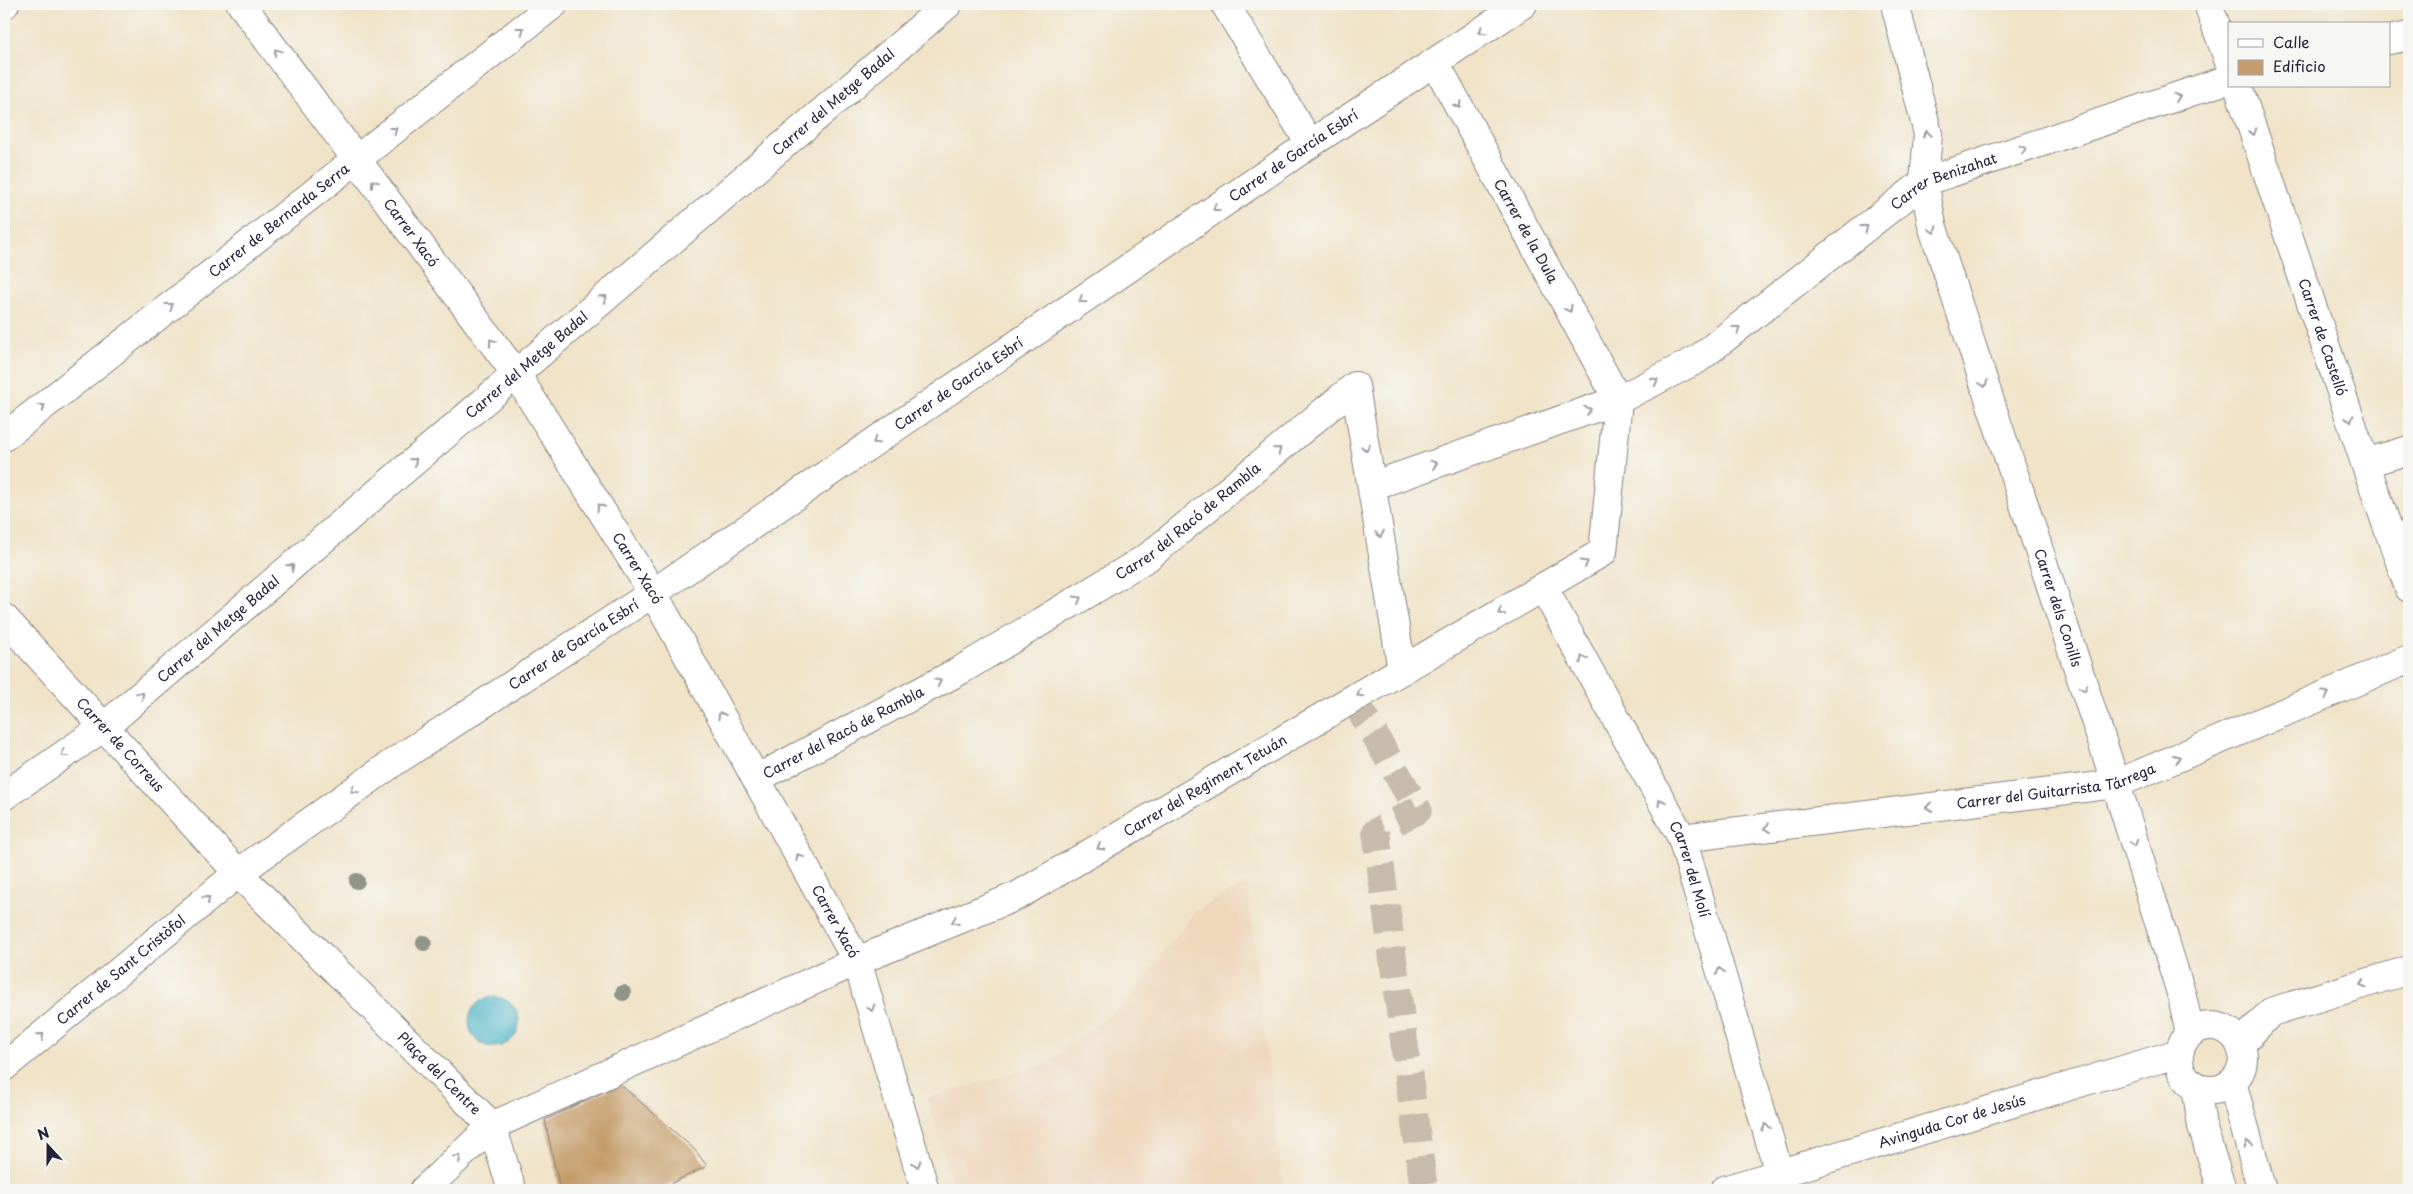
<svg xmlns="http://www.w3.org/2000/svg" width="2413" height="1194" viewBox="0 0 2413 1194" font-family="'Playpen Sans',sans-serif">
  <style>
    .built { fill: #eed7bb }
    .water { fill: #49b4c5; stroke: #366b80 }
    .building { fill: #c59d6b }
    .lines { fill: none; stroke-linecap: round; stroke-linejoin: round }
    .pedestrian-tunnel { stroke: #c7bcab; stroke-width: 28; stroke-dasharray: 28 14; stroke-linecap: butt }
    .pedestrian-casing { stroke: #898281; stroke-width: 30 }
    .minor-casing { stroke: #898281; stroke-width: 30 }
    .tertiary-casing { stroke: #898281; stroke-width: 30 }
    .pedestrian { stroke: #fff; stroke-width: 28 }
    .minor { stroke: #fff; stroke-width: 28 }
    .tertiary { stroke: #fff; stroke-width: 28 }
    .tree { fill: #8f9588 }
    .oneway { stroke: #9c9ca7 }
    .labels { text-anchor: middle; stroke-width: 4.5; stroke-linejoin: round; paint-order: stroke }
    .street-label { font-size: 14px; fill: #22223b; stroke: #f6f6f2 }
  </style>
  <rect width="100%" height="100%" fill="#f6f6f2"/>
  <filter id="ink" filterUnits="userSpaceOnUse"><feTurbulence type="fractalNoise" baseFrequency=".02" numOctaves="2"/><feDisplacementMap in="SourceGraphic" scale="10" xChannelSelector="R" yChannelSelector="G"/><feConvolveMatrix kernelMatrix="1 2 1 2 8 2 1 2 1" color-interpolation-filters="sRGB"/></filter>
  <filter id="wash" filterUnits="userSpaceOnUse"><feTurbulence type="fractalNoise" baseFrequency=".0096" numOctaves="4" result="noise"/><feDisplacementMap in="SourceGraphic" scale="20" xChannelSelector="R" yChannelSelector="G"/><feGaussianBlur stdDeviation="1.12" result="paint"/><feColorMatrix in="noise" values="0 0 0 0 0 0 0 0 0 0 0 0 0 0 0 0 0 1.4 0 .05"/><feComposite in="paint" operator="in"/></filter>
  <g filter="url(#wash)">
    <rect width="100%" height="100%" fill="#f0e3c7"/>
    <path class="built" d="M1247,883l36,307h-329l-27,-92 119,-34 82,-63 66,-89z"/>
    <circle class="water" cx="494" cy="1022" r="25"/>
    <g id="blocks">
      <path class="building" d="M620,1084l74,65 13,17 -49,24h-98l-15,-70z"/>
    </g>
  </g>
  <g filter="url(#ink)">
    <use href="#blocks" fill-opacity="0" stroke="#898281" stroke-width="1"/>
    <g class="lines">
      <path class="pedestrian-tunnel" d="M1353,698l65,112 -42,22 48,358"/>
      <defs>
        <g id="pedestrian">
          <path d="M2389,40l20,-4"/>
          <path d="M2365,463l44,-13"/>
          <path d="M492,1126l365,-165"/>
        </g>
        <g id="minor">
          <path id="s1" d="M241,4l275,370 137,219 204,368 68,229"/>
          <path d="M1225,4l85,140"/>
          <path id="s2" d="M1895,4l33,130 -4,48 8,43 184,559 66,212 8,38"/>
          <path d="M2208,4l21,58"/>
          <path id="s3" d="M2238,86l127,377 44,125"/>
          <path id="s4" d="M4,437l550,-433"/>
          <path d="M1372,486l246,-86 -183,-338"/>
          <path id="s5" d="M1543,587l139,251 102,352"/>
          <path id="s6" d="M756,779l205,-109 187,-113 207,-171 47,284"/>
          <path id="s7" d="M4,796l100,-69 844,-723"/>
          <path id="s8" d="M1682,838l434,-54 293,-125"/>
          <path id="s9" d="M857,961l160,-65 586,-344 15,-152 80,-41 226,-177 305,-103"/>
          <path id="s10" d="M4,1067l234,-194 156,-111 259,-169 657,-449 213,-140"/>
          <path d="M424,1190l68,-64"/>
        </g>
        <g id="tertiary">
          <path d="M4,5l1,-1"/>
          <path id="s11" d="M4,618l234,255 254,253 20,64"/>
          <circle cx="2211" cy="1058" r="32"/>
          <path d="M2240,1045l31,-33 138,-42"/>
          <path d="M2232,1082l30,108"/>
          <path d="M2196,1086l6,40 20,64"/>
          <path id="s12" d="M1724,1190l455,-137"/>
        </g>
      </defs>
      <use href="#pedestrian" class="pedestrian-casing"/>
      <use href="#minor" class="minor-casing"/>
      <use href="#tertiary" class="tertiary-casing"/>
      <use href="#pedestrian" class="pedestrian"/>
      <use href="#minor" class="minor"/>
      <use href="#tertiary" class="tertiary"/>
    </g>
    <g class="tree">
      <circle cx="357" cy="881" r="8"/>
      <circle cx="424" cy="943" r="8"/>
      <circle cx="623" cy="993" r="8"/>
    </g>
    <defs><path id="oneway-chevron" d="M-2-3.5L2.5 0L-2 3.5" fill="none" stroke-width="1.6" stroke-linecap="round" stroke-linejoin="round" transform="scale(1.25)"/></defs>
    <g class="oneway">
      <use href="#oneway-chevron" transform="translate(521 30) rotate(-38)"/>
      <use href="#oneway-chevron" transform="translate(1482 31) rotate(147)"/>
      <use href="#oneway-chevron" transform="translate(277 52) rotate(-127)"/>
      <use href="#oneway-chevron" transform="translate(2177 97) rotate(-19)"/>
      <use href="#oneway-chevron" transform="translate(1458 105) rotate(61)"/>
      <use href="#oneway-chevron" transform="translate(394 130) rotate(-38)"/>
      <use href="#oneway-chevron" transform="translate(2253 132) rotate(71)"/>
      <use href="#oneway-chevron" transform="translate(1927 134) rotate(-96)"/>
      <use href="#oneway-chevron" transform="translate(2023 149) rotate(-19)"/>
      <use href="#oneway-chevron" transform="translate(374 183) rotate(-127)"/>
      <use href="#oneway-chevron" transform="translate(1216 208) rotate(146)"/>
      <use href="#oneway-chevron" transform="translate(1865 228) rotate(-38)"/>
      <use href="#oneway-chevron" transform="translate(1933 230) rotate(73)"/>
      <use href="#oneway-chevron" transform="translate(604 298) rotate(-41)"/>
      <use href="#oneway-chevron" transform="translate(1082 300) rotate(146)"/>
      <use href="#oneway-chevron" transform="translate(170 306) rotate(-38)"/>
      <use href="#oneway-chevron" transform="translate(1569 309) rotate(61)"/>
      <use href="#oneway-chevron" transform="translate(1737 329) rotate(-38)"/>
      <use href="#oneway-chevron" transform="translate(492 342) rotate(-127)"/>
      <use href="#oneway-chevron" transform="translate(1655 381) rotate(-27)"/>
      <use href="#oneway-chevron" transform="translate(1984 384) rotate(72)"/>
      <use href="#oneway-chevron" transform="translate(42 407) rotate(-38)"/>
      <use href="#oneway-chevron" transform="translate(1588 410) rotate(-19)"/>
      <use href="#oneway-chevron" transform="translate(2350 419) rotate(71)"/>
      <use href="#oneway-chevron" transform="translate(876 441) rotate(146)"/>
      <use href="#oneway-chevron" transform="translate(1366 448) rotate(81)"/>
      <use href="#oneway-chevron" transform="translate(1278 450) rotate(-39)"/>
      <use href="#oneway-chevron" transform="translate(414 461) rotate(-41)"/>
      <use href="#oneway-chevron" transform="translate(1434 464) rotate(-19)"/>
      <use href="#oneway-chevron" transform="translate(600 507) rotate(-122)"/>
      <use href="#oneway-chevron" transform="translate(1380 534) rotate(81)"/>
      <use href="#oneway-chevron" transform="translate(1585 563) rotate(-30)"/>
      <use href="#oneway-chevron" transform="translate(291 567) rotate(-41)"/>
      <use href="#oneway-chevron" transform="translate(1078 599) rotate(-31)"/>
      <use href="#oneway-chevron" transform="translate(1501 612) rotate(150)"/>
      <use href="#oneway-chevron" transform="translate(1583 659) rotate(-119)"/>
      <use href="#oneway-chevron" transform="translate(938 682) rotate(-28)"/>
      <use href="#oneway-chevron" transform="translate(2084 688) rotate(72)"/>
      <use href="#oneway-chevron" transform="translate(1360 694) rotate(150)"/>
      <use href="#oneway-chevron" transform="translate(2326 694) rotate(-23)"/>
      <use href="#oneway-chevron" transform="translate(141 695) rotate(-41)"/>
      <use href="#oneway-chevron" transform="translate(721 715) rotate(-119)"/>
      <use href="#oneway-chevron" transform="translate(64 754) rotate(145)"/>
      <use href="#oneway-chevron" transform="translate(2177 758) rotate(-23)"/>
      <use href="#oneway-chevron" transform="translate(354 790) rotate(145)"/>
      <use href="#oneway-chevron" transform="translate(1661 802) rotate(-119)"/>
      <use href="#oneway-chevron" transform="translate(1929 807) rotate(173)"/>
      <use href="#oneway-chevron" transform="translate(1767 828) rotate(173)"/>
      <use href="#oneway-chevron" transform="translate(2134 843) rotate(73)"/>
      <use href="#oneway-chevron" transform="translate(1100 847) rotate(150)"/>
      <use href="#oneway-chevron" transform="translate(799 857) rotate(-119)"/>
      <use href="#oneway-chevron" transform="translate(207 899) rotate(-40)"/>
      <use href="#oneway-chevron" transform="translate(955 921) rotate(158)"/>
      <use href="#oneway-chevron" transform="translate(1720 971) rotate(-106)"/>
      <use href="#oneway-chevron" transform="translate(2363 984) rotate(163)"/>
      <use href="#oneway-chevron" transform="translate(871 1008) rotate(73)"/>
      <use href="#oneway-chevron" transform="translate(41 1036) rotate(-40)"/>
      <use href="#oneway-chevron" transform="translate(1766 1127) rotate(-106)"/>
      <use href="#oneway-chevron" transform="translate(2248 1144) rotate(-107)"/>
      <use href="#oneway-chevron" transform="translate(458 1158) rotate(-43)"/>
      <use href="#oneway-chevron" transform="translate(917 1164) rotate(73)"/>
    </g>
  </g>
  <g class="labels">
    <g class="street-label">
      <text dy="5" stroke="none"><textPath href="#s7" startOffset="1082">Carrer del Metge Badal</textPath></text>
      <text dy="5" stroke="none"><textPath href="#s10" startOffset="1580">Carrer de García Esbrí</textPath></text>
      <text dy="5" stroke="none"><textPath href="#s9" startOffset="1400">Carrer Benizahat</textPath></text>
      <text dy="5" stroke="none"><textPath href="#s4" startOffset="350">Carrer de Bernarda Serra</textPath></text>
      <text transform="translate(1526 231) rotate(61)" y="5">Carrer de la Dula</text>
      <text dy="5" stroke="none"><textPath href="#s1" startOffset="285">Carrer Xacó</textPath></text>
      <text dy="5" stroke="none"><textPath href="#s3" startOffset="265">Carrer de Castelló</textPath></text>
      <text dy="5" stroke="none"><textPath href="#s7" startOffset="678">Carrer del Metge Badal</textPath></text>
      <text dy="5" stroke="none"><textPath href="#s10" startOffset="1175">Carrer de García Esbrí</textPath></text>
      <text dy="5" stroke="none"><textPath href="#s6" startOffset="504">Carrer del Racó de Rambla</textPath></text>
      <text dy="5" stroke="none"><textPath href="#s1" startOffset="690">Carrer Xacó</textPath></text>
      <text dy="5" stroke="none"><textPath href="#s2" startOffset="629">Carrer dels Conills</textPath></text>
      <text dy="5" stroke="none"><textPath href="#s7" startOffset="272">Carrer del Metge Badal</textPath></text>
      <text dy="5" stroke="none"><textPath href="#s10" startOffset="710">Carrer de García Esbrí</textPath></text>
      <text dy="5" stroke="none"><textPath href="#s6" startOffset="99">Carrer del Racó de Rambla</textPath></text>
      <text dy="5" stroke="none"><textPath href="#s11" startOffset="172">Carrer de Correus</textPath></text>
      <text dy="5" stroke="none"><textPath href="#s9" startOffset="391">Carrer del Regiment Tetuán</textPath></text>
      <text dy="5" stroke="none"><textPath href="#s8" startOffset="378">Carrer del Guitarrista Tárrega</textPath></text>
      <text dy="5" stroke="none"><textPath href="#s5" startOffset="319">Carrer del Molí</textPath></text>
      <text dy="5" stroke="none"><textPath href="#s1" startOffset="1095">Carrer Xacó</textPath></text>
      <text dy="5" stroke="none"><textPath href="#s10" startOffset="152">Carrer de Sant Cristòfol</textPath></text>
      <text dy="5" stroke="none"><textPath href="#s11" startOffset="630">Plaça del Centre</textPath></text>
      <text dy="5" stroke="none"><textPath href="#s12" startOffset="238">Avinguda Cor de Jesús</textPath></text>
    </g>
  </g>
  <rect width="2413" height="1194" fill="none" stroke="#f6f6f2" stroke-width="20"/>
  <rect x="2228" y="22" width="162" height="65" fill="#f6f6f2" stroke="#a1a1a9"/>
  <rect x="2238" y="39" width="25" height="8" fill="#ffffff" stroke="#a1a1a9"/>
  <text x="2273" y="48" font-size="15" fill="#22223b">Calle</text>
  <rect x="2238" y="60" width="25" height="15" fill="#c59d6b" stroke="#a1a1a9"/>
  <text x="2273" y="72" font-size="15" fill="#22223b">Edificio</text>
  <g transform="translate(48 1146) rotate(339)" stroke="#f6f6f2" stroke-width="4" paint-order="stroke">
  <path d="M0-4L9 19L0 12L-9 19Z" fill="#22223b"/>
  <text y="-8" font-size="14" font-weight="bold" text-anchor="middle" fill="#22223b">N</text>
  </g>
</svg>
